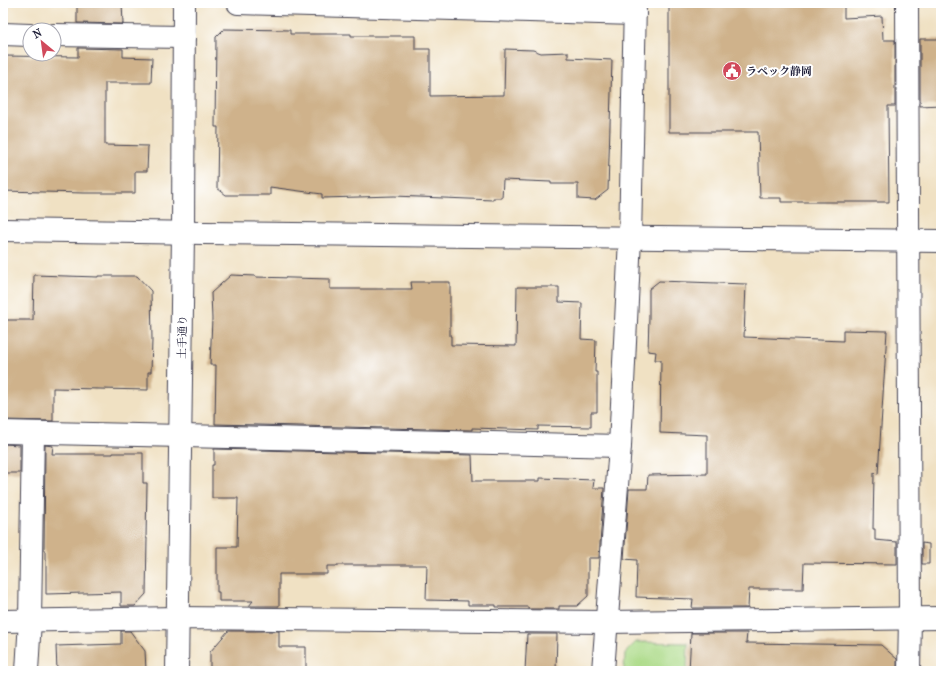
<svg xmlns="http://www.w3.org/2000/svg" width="944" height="674" viewBox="0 0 944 674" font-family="'IM FELL French Canon','Noto Serif JP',serif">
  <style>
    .green { fill: #abda87; stroke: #667e61 }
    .building { fill: #cfb28b }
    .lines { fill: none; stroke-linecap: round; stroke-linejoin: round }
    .minor-casing { stroke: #413f4f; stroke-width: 24 }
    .tertiary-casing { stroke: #413f4f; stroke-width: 24 }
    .minor { stroke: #fff; stroke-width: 22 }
    .tertiary { stroke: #fff; stroke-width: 22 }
    .labels { text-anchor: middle; stroke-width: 4; stroke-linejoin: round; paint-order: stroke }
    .poi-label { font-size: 11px; font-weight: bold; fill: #22223b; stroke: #fff; text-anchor: start }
    .street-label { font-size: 11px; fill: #22223b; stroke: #fff }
  </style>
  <rect width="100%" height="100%" fill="#fff"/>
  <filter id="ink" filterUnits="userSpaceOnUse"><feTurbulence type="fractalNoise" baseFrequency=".025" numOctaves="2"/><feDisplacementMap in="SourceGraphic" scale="8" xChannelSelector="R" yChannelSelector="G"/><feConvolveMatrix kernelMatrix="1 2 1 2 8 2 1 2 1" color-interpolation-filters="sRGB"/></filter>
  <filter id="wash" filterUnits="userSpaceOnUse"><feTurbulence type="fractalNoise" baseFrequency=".012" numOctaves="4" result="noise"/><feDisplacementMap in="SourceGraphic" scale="16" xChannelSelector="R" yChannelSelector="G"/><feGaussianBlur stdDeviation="0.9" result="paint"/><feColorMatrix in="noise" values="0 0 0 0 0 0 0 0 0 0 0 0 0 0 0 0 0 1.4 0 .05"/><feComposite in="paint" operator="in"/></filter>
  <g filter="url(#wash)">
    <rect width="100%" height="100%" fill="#f0e1c3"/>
    <path class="green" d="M636,642l52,1 -1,28h-63l1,-18z"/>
    <g id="blocks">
      <g class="building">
        <path d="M77,3h45l1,21 -46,-1z"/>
        <path d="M669,3h175v15l38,-2 1,24h12v66h-7l1,96h-108v-4h-21l-2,-66h-89z"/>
        <path d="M224,29l66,1v4h61v2h64v13h15v47l74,-1 1,-46 28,1 8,3 27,-1v6l44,2 -4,130 -13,10 -17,-1v-15h-27v-2l-48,-2 -1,18h-9v2l-99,-4 -72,2v-4l-52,-7v8h-44l-9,-7 1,-61h-3l1,-90z"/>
        <path d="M920,39h21v66l-21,1z"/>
        <path d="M78,48l45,1v8l29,1 -1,25h-46v62l43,1 -1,25h-12v22h-51l-81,-2v-135l75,1z"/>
        <path d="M34,275l64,2v-1h39l14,15 1,49 -1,32h-3v18l-95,-2v33l-50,-1v-100h30z"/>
        <path d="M231,275l24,1v1l75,2v10h82l-1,-7h39v54h1v9l65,1 1,-59h42v15l23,1 -1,36 15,1 -1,32h2v40h-6v15l-53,-1v4l-66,-2v2l-257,-6 1,-59h-6l2,-46 -1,-26z"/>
        <path d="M659,281l87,3 -2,53 99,4v-11l44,1 -9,143 -4,-1 -1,56h2v11l22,2v22l-93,-1 -1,26h-54l-1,19h-56l1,-9 -57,-2 1,-37 -13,-1 5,-70h18l1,-14 59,-1v-39l-47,-2 1,-73h-6l1,-8 -8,-1 1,-34v-28z"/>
        <path d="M3,444l17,1v28h-17z"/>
        <path d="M45,445l8,1 -1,8h61v-1h30v30h4l-1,55h1l-1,56 -11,12h-14v-14l-75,2v-34h-1v-9h-1z"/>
        <path d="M214,449l258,6 1,26h67v-3l54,2 -1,8h11l-5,70h-11v38l-11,10h-18v3h-31v-2h-32v-2h-28v-4l-42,-1 1,-35h-90v1h-10v8h-48v32h-30l4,-5h-34v-9h-2v-45h20l1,-49h-26v-33h2z"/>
        <path d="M922,543l7,1v20h-7z"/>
        <path d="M121,631h9l15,20 1,19 -89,1 -1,-25 65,-2z"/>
        <path d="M228,631h51v16h27v24h-96v-19z"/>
        <path d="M691,633h56l-1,10 135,2 16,14v12h-208z"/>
        <path d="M527,634h30l-1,37h-31z"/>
      </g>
    </g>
  </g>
  <g filter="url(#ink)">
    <use href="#blocks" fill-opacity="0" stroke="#413f4f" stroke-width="1"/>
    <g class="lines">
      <defs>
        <g id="minor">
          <path d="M238,3l397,11"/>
          <path d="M907,3l3,615 -1,53"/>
          <path d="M3,34l27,1"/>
          <path d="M54,35l130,2"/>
          <path d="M3,432l617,14"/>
          <path d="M3,621l174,-3 429,4 335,-4"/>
          <path d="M27,671l3,-51 3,-187"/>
          <path d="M603,671l17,-225 10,-208 5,-235"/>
        </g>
        <g id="tertiary">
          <path d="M3,230l201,3 737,8"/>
          <path d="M177,671l6,-438 1,-230"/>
        </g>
      </defs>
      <use href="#minor" class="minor-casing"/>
      <use href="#tertiary" class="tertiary-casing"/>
      <use href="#minor" class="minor"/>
      <use href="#tertiary" class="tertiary"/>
    </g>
  </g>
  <defs>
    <symbol id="civic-disc" viewBox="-11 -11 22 22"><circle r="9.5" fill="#d1495b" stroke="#fff"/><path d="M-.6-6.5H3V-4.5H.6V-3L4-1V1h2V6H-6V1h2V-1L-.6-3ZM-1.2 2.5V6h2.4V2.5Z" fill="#fff"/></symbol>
  </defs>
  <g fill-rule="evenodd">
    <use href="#civic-disc" x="721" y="60" width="22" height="22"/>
  </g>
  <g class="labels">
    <g class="poi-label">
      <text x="746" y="75">ラペック静岡</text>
    </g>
    <g class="street-label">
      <text transform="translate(182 337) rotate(-89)" y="4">土手通り</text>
    </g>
  </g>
  <rect width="944" height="674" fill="none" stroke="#fff" stroke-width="16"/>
  <g transform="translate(42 42) rotate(331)"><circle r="19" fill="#ffffff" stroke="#a7a7b1"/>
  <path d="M0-3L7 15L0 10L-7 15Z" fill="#d1495b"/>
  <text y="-6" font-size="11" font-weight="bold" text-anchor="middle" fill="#22223b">N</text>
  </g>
</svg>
